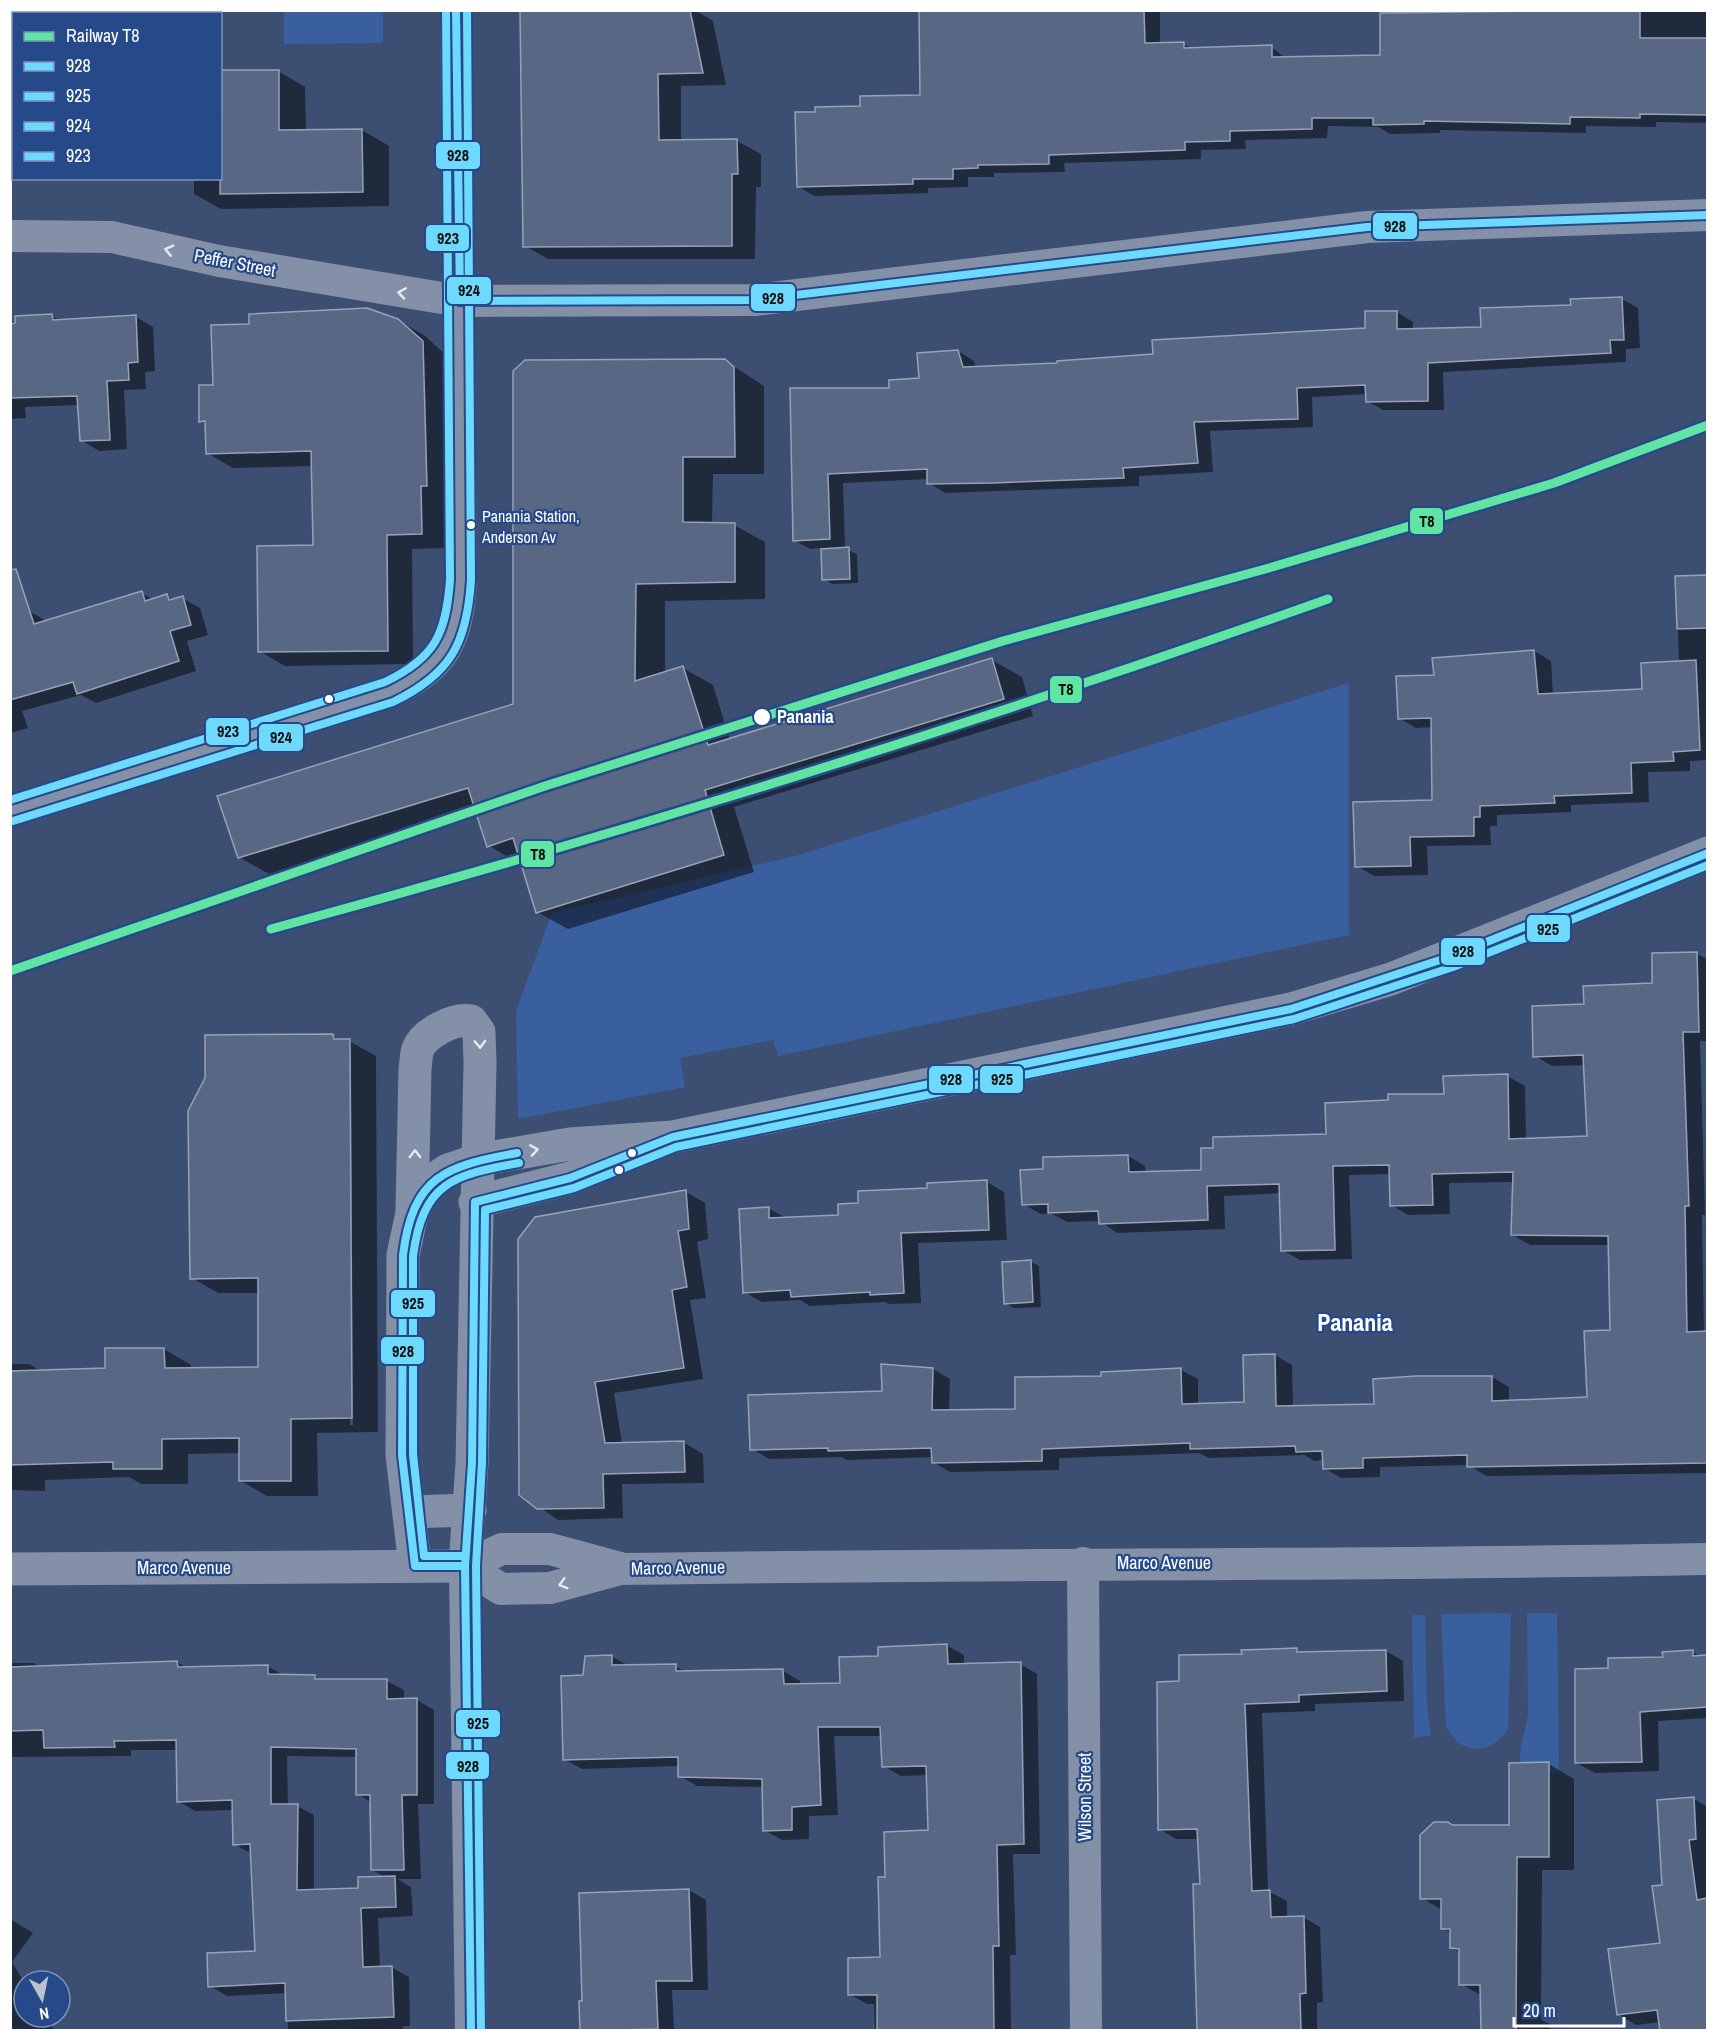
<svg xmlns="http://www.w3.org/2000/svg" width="1718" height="2041" viewBox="0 0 1718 2041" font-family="'Archivo Narrow',sans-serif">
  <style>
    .green { fill: #3a5f9f }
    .shadow { fill: #0007; fill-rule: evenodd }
    .building { fill: #586784; stroke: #97a2b6; stroke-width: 1.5 }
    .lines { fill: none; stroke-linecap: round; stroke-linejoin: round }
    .minor { stroke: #8390a7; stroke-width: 32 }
    .tertiary { stroke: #8390a7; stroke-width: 33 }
    .bus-1-casing { stroke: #264989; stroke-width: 12 }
    .bus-2-casing { stroke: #264989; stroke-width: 12 }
    .bus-3-casing { stroke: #264989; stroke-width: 12 }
    .bus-4-casing { stroke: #264989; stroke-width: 12 }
    .bus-1 { stroke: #6ddafd; stroke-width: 8 }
    .bus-2 { stroke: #6ddafd; stroke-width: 8 }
    .bus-3 { stroke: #6ddafd; stroke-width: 8 }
    .bus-4 { stroke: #6ddafd; stroke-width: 8 }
    .rail-1-casing { stroke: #264989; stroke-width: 14 }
    .rail-1 { stroke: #60e4a4; stroke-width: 9 }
    .oneway { stroke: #e6e9ed }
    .bus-dot { fill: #fff; stroke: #264989; stroke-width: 2 }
    .labels { text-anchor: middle; stroke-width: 4.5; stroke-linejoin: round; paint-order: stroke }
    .bus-label { font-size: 16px; fill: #fff; stroke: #264989; text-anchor: start }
    .street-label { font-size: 18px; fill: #fff; stroke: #264989 }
    .stop-label { font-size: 18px; font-weight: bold; fill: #fff; stroke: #264989; text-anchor: start }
    .district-label { font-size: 24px; font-weight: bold; fill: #fff; stroke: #264989 }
    .line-badge { stroke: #264989; stroke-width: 2 }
    .pale-badge-label { font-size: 16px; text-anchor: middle; font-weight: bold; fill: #111 }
  </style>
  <rect width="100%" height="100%" fill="#3c4f73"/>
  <g class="green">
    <path d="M284,11h99v32l-99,1z"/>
    <path d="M1349,683v252l-571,121 -5,-16 -93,18 5,29 -167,32 -2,-108 36,-98 243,-57z"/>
    <path d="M1511,1613l-3,116c-18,28 -48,26 -62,-3l-5,-112z"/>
    <path d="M1527,1613h30l2,160 -10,-1v-10l-29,1c0,-21 5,-29 8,-49z"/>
    <path d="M1412,1615h13l2,93 4,27 -17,3z"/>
  </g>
  <g class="shadow">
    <path d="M521,10h174l18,11 13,64 -45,1v55h56l24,13v33h-5l-1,72h-207l-23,-13z"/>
    <path d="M921,10h239v34h23l10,5 78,-2 16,12 95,-3 6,-46h320v113l-52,-1v5l-70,-1v7l-146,-3v3l-50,1 -12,-7 -50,-1 -1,12 -82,2 1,9 -45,1v9l-137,4 1,9 -71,1v4h-26v10l-40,1v5l-114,3 -16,-10 19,-73 104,-17z"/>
    <path d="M278,71l27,16 1,44 56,-1 27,16v60l-168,3 -27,-15v-16h26v-46h4z"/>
    <path d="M1622,299l16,9 2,40 -14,1v13l-183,10 1,38h-61l-16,-9v-7l-55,3 1,30 -103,4 3,41 -74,4v10l-194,7 -16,-10v-4l-86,4 2,66 12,5 1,29 -26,1 -8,-5 -2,-31 -12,1 -16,-9 -2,-150h98l30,-11 38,-28 16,10 2,7 83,-3 307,-35 31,-18 16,10v8l69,-1 90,-23z"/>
    <path d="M52,316l9,5 75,-4 17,10 2,44 -10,1 1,17 -22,1 3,59 -28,2 -18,-11 -2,-35 -54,2 1,11 -16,1v-97z"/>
    <path d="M397,320l27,15 24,22 -1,191 -35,1 1,115 -128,2 -26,-15 56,-104 -2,-81 -80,2 -26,-15v-28l-6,-4 14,-35z"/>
    <path d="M724,360l40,26v88h-51l-1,50 22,1 31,17v57l-100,2v73l18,-6 30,17 17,55 262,-80 30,17 11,39 -299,91 20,65 -186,57 -31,-17 -15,-50 -3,1 -30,-17 -12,-35 -208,63 -30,-17 276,-152z"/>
    <path d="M1708,577v183l-18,1v10l-42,1 1,30 -78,3v7l-74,3v11h-7l1,19 -64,1 1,29 -54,1 -17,-10 76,-65v-74l-17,1 -17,-10 37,-42 98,-25 17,10 2,34 91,-4 35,-29 -3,-84z"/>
    <path d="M141,593l13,7 13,-4 7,4 8,-2 18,10 8,27 -21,6 9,30 -100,32 -15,-8 -59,16 6,17 -18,5v-117l19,-5 19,11z"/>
    <path d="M1696,953l12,7v81h-8l5,174h-3l2,118h4v140l-222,3 -17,-11 -89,2v10l-39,1 -17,-10v-8l-10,1 -9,-6 -96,3 -10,-5 -140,5v12l-109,2 -17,-10v-5l-86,3 -5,-3 -73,2 -17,-10 181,-80 17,10 -1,32 68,-1 86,-33 78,-7 17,9v26l47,-2 30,-48 17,10 1,43 82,-2 117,-29 17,10v14l80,-3 22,-67 -1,-86h-80l-17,-10 1,-53 -65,1 1,31 -42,1 -17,-10v-31l-42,1 3,84 -52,1 -18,-10 -1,-57 -57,3 1,33 -108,4 -17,-12 -33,1 -15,-8h-11l-18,-10 22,-34 83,-14 17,10 1,7 57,-1 124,-37 63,-33 55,-6 62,-20 18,10 1,54 62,-2 -3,-73 -33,1 -17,-10 50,-51 69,-20z"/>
    <path d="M333,1036l9,5h7l27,15 2,376 -61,1 1,63h-51l-26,-15v-28l-53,1v30h-47l-12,-7 -84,3v11l-35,-1v-126h19l12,7 65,-1 58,-21 27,16v4h69v-76h-42l-26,-15zM348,1049h3l2,376h-3z"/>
    <path d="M987,1182l17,10 3,48 -89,3 3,60 -32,1 -4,-2 -75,4 -10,-6 -38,2 -18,-10 24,-84 18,10 54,-2 20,-12 68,-14z"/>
    <path d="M686,1192l19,11 3,36 -11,3 9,56 -16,2 13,79 -89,14 8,51 61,-2 20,12 1,29 -82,1 1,34 -65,2 -37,-26z"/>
    <path d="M1031,1262l8,4 2,41 -27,1 -9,-5z"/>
    <path d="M946,1645l18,10v10l56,-1 17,10 3,180h-27l3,101h-6l1,75h-136l-1,-26h-7l-18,-10 32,-35 6,-80 43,-47 -2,-57 -27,1 -18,-10 -1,-30h-48l4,79 -29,1v23l-27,1 -18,-10 -1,-43 -66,-1 -17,-10 -1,-10 -97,3 -18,-10 21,-83 26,-20 18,10h46l11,6 97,-1 17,10v4l41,-1 39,-26z"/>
    <path d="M1297,1650l6,3 83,-2 17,10 1,40 -89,3v7l-53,2 6,178 19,10v17l16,-1 17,10 3,75 -6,1v27h-120l4,-145 -2,-46h-23l-17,-10 21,-146 63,-27z"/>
    <path d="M1693,1652l8,5h7v61l-50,3 1,50 -64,2 -18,-10 87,-105z"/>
    <path d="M177,1662l10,6 80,-2 18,10h30l7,5h65l17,9v10h13l17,10v94h-16l3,75h-24l14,8 2,29 -35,2 2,49h11l18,10 1,49h-7v4h-115l-1,-37 -60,3 -17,-10 47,-33 -5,-99 -18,-10v-34l-39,1 -17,-10 -1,-51h-46v6l-121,1v-94h24l8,5zM287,1756l70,1 1,37 14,9v67l15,8 -27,11 -46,2v-76l-17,-9 -9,-1z"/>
    <path d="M1549,1764l25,15v91h-32l-1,150 9,4v6h-67l-1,-34 -21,-12v-31l-10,-5v-15l-9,-5v-18l-20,-12 31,-71h57z"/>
    <path d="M1694,1799l14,8v223h-46l-2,-8 -24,3 -18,-11 43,-70 3,-58z"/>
    <path d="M689,1890l17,10 2,90h-36l2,40h-92z"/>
    <path d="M10,1919l23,14 -21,29 12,20v35h22l8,13h-44z"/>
  </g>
  <g class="building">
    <path d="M520,10h170l13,63 -45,1 1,66 78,-1 1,35h-6v72l-209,1z"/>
    <path d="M919,10h225l1,33 39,-1v6l88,-3v12l108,-2v-42l260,-3v28h67v77l-67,-1v4l-70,-1v7l-146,-3v3l-51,1v-7h-61v11l-82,2v10l-45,1v8l-136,5v9l-71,1v3l-25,1v10h-40v5l-116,3 -2,-75h20v-5l45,-1v-10l60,-1z"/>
    <path d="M222,70h57v60l83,-1 1,63 -143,2z"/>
    <path d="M1622,297l2,43h-14l1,13 -183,10v38l-62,1 -1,-17 -68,3 1,31 -104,3 4,41 -75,5 1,10 -131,5 -66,1v-15l-99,5 2,65 -37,2 -3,-153h99v-8l30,-2 -2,-25 41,-3 5,17 94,-4v-2l96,-7 -1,-14 213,-12v-17h32v18l84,-2 -1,-19 91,-3 -1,-6z"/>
    <path d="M367,308l31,11 25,22 4,145h-6l1,48 -35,1 1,116 -130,1 -1,-106 56,-1 -2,-94 -105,3 -1,-33 -6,1v-37h14l-2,-60 38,-1v-10z"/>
    <path d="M52,314l1,6 83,-5 2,47 -10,1 1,17 -22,1 3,59 -30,1 -3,-45 -67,2v-74l5,-1v-7z"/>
    <path d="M725,359l9,8 1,90h-52v65l52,1v59l-99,2 -1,97 48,-15 25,79 284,-87 12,41 -299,91 19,65 -188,58 -23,-75 -26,9 -19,-59 -230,70 -21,-62 296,-92v-333l12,-11z"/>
    <path d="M849,547l1,32 -28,1 -1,-31z"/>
    <path d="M16,569l18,55 108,-33 3,10 22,-7 2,6 14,-4 8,29 -21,6 9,30 -102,33 -4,-12 -63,18v-130z"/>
    <path d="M1707,575v53l-30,1 -2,-53z"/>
    <path d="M1534,650l4,44 104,-5 -1,-26 55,-3 4,90 -27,2 1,9 -43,2 1,30 -78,3 1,7 -75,3v11h-6v19l-64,1 1,29 -56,1 -2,-65 79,-2 -1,-82 -33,1 -2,-43 38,-1 -2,-17z"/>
    <path d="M1697,952l2,80h-16l6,174h-4l2,126 20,-1v132l-240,4v-12l-104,3v10l-40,1 -1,-18 -26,1 -1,-6 -105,3v-6l-148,6v12l-110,2 -1,-15 -103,3v-3l-78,2 -2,-55 134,-4 -1,-27 52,4 -1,42 83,-1v-32l86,-1v-4l80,-4 1,36 62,-2 -1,-47 32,-1 1,52 98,-2 -1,-25 43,-3h76v25l95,-4 -3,-66 26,-1 -2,-94 -97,-1 2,-63 -81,2 1,31 -43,1 -1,-41 -56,1 2,84 -54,1 -2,-67 -72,2 1,34 -109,4 -1,-13 -50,2v-9l-26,1 -2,-35 23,-1v-12l85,-2 1,17 72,-2v-22h12v-11l113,-3 -1,-31 63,-3v-6h56l-1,-18 65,-2 1,65 78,-3 -4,-81 -50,2 -1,-51 52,-2 -1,-18 69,-3v-30z"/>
    <path d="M333,1034l1,5h16l2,379 -61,1v62h-52v-43l-77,1v30h-49v-7l-103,3v-94l95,-3v-20h59l1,20 93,-1v-89l-68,1 -2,-168 17,-33v-43z"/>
    <path d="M987,1180l2,50 -88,3 3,60 -34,2v-3l-79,5 -1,-7 -47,3 -4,-84 30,-2v11l69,-3v-11l20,-1v-12l69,-3v-5z"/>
    <path d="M686,1190l3,39 -11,2 9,56 -15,3 12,78 -89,14 10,61 79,-2 1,31 -82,2 1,34 -67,1 -18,-14 -1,-256 17,-22z"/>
    <path d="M1031,1260l2,42 -29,2 -2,-42z"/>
    <path d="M947,1644l1,20 73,-2 3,182 -27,1 2,101h-6l1,85h-117v-36h-29v-37l32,-1 -2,-80h7l-1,-45 44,-2 -2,-64 -44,1 -2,-40h-62l3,78 -29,2v23l-29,1 -1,-52 -84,-2v-20l-115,3 -2,-84 22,-1 2,-19 27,-1v10l64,-1v7l107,-2 1,15 56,-1 -1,-26 39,-1v-9z"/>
    <path d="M1297,1648v4l89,-2 1,41 -88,4v7l-54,2 7,187 18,-1 1,27 33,-1 2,77 -6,1 1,37h-104l-4,-147h7l-3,-55 -39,1 -1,-148 22,-1v-26l63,-1 -1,-4z"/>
    <path d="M1693,1650v6l14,-1v52l-67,5 2,50 -67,1v-94l33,-1v-10l55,-1 -1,-5z"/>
    <path d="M177,1661l1,6 90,-2v9l47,1v4h72v20l30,-1v97h-15l2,75h-33l-1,-75h-14v-46l-85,-2v57h27l-1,86 61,-2v-11l37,-1 1,31 -35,1 2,59 29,-1 2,51 -108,4 -1,-38 -77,4 -1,-34 48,-2 -5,-107 -17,1 -1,-45 -55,2 -1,-62 -62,1 1,6 -71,1 -1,-18 -33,1v-64z"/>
    <path d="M1549,1762v95h-32l-1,174h-35l-1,-46h-21v-36l-9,-1v-19h-9v-30h-21v-64l14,-13h14l4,3h57v-62z"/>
    <path d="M1694,1797l2,42 -7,1 8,60 10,-2v133h-47l-3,-21 -40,5 -9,-66 52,-6 -8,-57 10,-1 -5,-85z"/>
    <path d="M689,1889l3,92h-36l2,48 -78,2 -1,-30h3l-3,-108z"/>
  </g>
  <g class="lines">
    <g class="minor">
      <path d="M10,236l102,1 107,24 241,40 294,-1 613,-73 341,-12"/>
      <path d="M10,811l379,-119c55,-24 69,-53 72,-112l-5,-570"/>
      <path d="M1083,1563l3,467"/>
      <path d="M465,1566l36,23 49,-1 70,-19c362,-6 725,-3 1088,-10"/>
      <path d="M465,1566l6,464"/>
      <path d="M465,1566l37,-17h48l70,19"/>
    </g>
    <g class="tertiary">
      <path d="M475,1202l95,-24 74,-30"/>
      <path d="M409,1512l61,-2"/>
      <path d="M415,1566l-13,-111 1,-200 9,-42 11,-22 10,-11 15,-10 29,-10 93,-16 103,-7 618,-128 100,-30 317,-126"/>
      <path d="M10,1569l455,-3 7,-103 8,-400 -1,-31 -8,-11c-17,-3 -47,12 -53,28 -2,6 -2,13 -3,20l-3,141"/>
    </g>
    <defs>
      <g id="bus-1">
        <path d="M456,10l4,291"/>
        <path d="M460,301l294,-1 613,-73 341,-12"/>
        <path d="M465,1566h-50l-13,-111 1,-200c10,-79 42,-89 114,-102"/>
        <path d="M471,2030l-6,-464 7,-103 3,-261 95,-24 103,-41 618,-128 158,-52 259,-104"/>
      </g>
      <g id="bus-2">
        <path d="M465,1556h-41l-11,-102v-198c10,-74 40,-81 106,-93"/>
        <path d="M481,2030l-5,-464 6,-103 3,-253 89,-22 102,-41 618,-128 159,-52 255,-102"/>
      </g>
      <path id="bus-3" d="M13,821l380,-119c58,-28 74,-59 78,-122l-4,-570"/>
      <path id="bus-4" d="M10,800l375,-118c50,-24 61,-48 65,-102l-4,-570"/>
    </defs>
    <use href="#bus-1" class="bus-1-casing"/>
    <use href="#bus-2" class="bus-2-casing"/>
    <use href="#bus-3" class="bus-3-casing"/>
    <use href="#bus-4" class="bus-4-casing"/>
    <use href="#bus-1" class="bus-1"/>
    <use href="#bus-2" class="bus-2"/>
    <use href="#bus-3" class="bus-3"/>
    <use href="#bus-4" class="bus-4"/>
    <defs>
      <g id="rail-1">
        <path d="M271,929c357,-97 709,-206 1057,-330"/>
        <path d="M10,971l535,-185 458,-145 266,-73 285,-85 154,-58"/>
      </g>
    </defs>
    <use href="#rail-1" class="rail-1-casing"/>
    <use href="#rail-1" class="rail-1"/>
  </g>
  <defs><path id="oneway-chevron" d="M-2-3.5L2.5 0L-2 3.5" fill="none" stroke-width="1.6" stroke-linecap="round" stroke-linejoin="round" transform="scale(1.5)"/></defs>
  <g class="oneway">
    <use href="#oneway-chevron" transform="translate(169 250) rotate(-167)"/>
    <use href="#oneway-chevron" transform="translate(402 293) rotate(-171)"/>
    <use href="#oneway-chevron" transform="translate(480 1044) rotate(88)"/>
    <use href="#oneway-chevron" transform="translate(534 1150) rotate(-9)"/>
    <use href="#oneway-chevron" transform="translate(415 1154) rotate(-90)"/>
    <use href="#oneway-chevron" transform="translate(563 1584) rotate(164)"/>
  </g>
  <g class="bus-dot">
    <circle cx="471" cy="525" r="5"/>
    <circle cx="329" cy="699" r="5"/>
    <circle cx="762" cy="717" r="9"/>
    <circle cx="632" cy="1153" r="5"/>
    <circle cx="619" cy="1170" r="5"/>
  </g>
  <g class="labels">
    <g class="bus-label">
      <text x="482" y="522">Panania Station,<tspan x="482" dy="21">Anderson Av</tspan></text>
    </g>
    <g class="street-label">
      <text transform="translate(235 263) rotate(11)" y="6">Peffer Street</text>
      <text x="1164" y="1569">Marco Avenue</text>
      <text x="184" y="1574">Marco Avenue</text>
      <text transform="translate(678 1568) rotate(-1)" y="6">Marco Avenue</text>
      <text transform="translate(1085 1797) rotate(-90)" y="6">Wilson Street</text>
    </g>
    <g class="stop-label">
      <text x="777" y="723">Panania</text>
    </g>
    <g class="district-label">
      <text x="1355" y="1331">Panania</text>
    </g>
  </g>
  <g class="line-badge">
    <rect x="435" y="141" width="46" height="29" rx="6" fill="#6ddafd"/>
    <rect x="1372" y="212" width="46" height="28" rx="6" fill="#6ddafd"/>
    <rect x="425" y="224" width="45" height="28" rx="6" fill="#6ddafd"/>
    <rect x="446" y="276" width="46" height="29" rx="6" fill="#6ddafd"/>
    <rect x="750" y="283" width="46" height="29" rx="6" fill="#6ddafd"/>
    <rect x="1409" y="507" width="35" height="28" rx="6" fill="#60e4a4"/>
    <rect x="1049" y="675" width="34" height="29" rx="6" fill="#60e4a4"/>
    <rect x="205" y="717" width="45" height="29" rx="6" fill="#6ddafd"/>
    <rect x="258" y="723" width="46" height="29" rx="6" fill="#6ddafd"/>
    <rect x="520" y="840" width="35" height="28" rx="6" fill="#60e4a4"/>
    <rect x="1526" y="914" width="45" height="29" rx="6" fill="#6ddafd"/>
    <rect x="1440" y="937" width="46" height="29" rx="6" fill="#6ddafd"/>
    <rect x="928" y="1065" width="46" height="29" rx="6" fill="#6ddafd"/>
    <rect x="979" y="1065" width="45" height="29" rx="6" fill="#6ddafd"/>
    <rect x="390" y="1289" width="46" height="29" rx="6" fill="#6ddafd"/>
    <rect x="380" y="1336" width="45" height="29" rx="6" fill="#6ddafd"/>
    <rect x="455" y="1709" width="46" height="29" rx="6" fill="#6ddafd"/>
    <rect x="445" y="1751" width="45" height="29" rx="6" fill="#6ddafd"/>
  </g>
  <g class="pale-badge-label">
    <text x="458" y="161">928</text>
    <text x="1395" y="232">928</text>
    <text x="448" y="244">923</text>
    <text x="469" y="296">924</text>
    <text x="773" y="304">928</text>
    <text x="1427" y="527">T8</text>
    <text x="1066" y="695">T8</text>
    <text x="228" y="737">923</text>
    <text x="281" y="743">924</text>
    <text x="538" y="860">T8</text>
    <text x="1548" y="935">925</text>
    <text x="1463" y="957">928</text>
    <text x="951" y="1085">928</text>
    <text x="1002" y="1085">925</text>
    <text x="413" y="1309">925</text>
    <text x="403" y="1357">928</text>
    <text x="478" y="1729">925</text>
    <text x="468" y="1772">928</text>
  </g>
  <rect width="1718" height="2041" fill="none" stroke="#ffffff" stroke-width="24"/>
  <rect x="12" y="12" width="210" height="168" fill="#264989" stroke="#7d92b8" stroke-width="1.5"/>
  <rect x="24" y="32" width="30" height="9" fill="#60e4a4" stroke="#7d92b8" stroke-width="1.5"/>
  <text x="66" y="42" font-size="18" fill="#ffffff">Railway T8</text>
  <rect x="24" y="62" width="30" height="9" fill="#6ddafd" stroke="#7d92b8" stroke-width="1.5"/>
  <text x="66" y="72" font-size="18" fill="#ffffff">928</text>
  <rect x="24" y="92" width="30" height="9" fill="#6ddafd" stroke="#7d92b8" stroke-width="1.5"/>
  <text x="66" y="102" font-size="18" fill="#ffffff">925</text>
  <rect x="24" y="122" width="30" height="9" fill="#6ddafd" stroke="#7d92b8" stroke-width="1.5"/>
  <text x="66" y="132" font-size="18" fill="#ffffff">924</text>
  <rect x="24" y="152" width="30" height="9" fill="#6ddafd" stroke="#7d92b8" stroke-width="1.5"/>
  <text x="66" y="162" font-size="18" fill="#ffffff">923</text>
  <g transform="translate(42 1999) rotate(171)"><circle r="28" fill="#264989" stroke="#7d92b8" stroke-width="1.5"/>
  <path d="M0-4.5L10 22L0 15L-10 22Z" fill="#bbc1ce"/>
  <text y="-9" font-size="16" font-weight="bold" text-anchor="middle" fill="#ffffff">N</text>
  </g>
  <path d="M1514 2017v9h110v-9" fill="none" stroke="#ffffff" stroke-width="3"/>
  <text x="1523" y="2017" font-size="18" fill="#ffffff" stroke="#264989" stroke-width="4.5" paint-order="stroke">20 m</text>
</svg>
